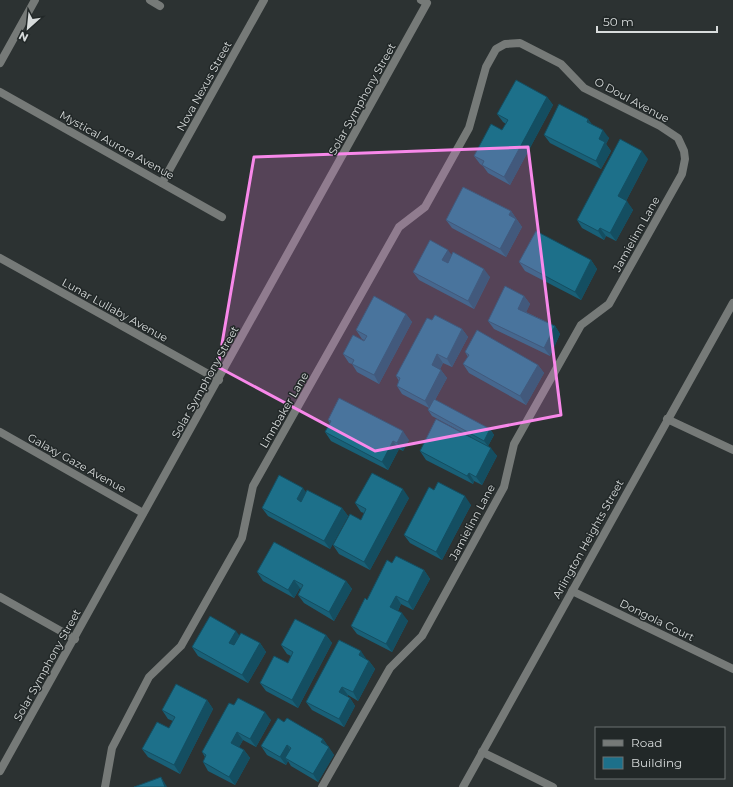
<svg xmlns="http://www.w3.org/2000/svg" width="733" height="787" viewBox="0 0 733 787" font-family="Montserrat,sans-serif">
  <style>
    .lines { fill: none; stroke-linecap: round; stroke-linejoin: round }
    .street { stroke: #767a78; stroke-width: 8 }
    .wall { fill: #196077 }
    .shaded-wall { fill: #144e61 }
    .building { fill: #1d708a; stroke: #144e61 }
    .marked { fill: #f888ea; fill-opacity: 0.2; stroke: #f888ea; stroke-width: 3; stroke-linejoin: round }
    .labels { text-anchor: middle; stroke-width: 3; stroke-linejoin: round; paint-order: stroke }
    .street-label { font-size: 11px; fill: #d8dcdc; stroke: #222828 }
  </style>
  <rect width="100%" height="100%" fill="#2c3232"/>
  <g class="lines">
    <g class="street">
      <path d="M150,0l10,6"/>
      <path d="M0,63l35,-63"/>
      <path d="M0,92l222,125"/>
      <path d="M162,183l102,-183"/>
      <path d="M0,258l219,122"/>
      <path d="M667,419l66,31"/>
      <path d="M0,432l143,81"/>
      <path d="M572,591l161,78"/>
      <path d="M0,597l75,42"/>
      <path d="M482,752l71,35"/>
      <path d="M0,771l427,-768 -6,-3"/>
      <path d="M105,787l7,-39 37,-71 32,-31 61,-108 11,-52 146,-259 26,-20 44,-79 17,-61 10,-18 9,-5 15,-1 41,21 23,24 76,38 18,12 6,13 1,8 -3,15 -73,130 -28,21 -67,119 -10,43 -82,149 -32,32 -68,119"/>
      <path d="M463,787l270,-484"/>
    </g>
  </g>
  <g class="wall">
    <path d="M547,97l6,8 -43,80 -22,-12 -5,-7 -3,-2 -6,-8 28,-26 4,-6 -3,-2 -6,-8z"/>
    <path d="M588,119l4,6 17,13 -3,6 5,7 -10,18 -51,-26 -6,-8z"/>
    <path d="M648,159l-22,42 7,9 -17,31 -10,-5 -2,4 -22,-12 -5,-8z"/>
    <path d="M511,211l11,16 -16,30 -54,-29 -6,-8z"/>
    <path d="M452,255l38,22 -16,32 -55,-29 -6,-8z"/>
    <path d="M591,260l6,9 -16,31 -56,-29 -6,-9z"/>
    <path d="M524,296l6,8 -4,8 29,14 5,8 -10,22 -56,-27 -6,-8z"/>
    <path d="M406,314l6,8 -33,62 -22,-12 -5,-8 -3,-1 -6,-9 21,-14 -2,-1 -6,-9z"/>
    <path d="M432,320l30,9 6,8 -16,30 -9,-4 -3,6 7,9 -12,22 55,29 4,6 -6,11 9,10 -15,29 -8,-4 -1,3 -47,-24 -6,-9 51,-14 -39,-21 -4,-6 1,-2 -27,-14 -5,-8 2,-5 -3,-5z"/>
    <path d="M465,352l73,13 6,8 -18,32 -57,-32 -6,-9 5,-7z"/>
    <path d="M328,420l81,20 -6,11 -4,-2 -11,21 -57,-29 -6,-9 5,-9z"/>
    <path d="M434,490l37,15 -29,55 -32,-17 -6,-8z"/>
    <path d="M306,493l36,15 6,8 -18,33 -62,-33 -6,-8z"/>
    <path d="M409,498l-39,72 -31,-16 -6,-9 28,-25 3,-7 -3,-1 -6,-9z"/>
    <path d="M392,563l32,7 6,9 -17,31 -12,-6 -3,7 10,10 -16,31 -35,-18 -6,-8 16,-26z"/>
    <path d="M257,572l89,9 6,8 -18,32 -30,-18 -6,-8 3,-6 -1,-1 -6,10 -31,-17z"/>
    <path d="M239,635l21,8 6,9 -18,31 -50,-27 -6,-9z"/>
    <path d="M326,635l6,8 -34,65 -32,-17 -6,-8 28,-20 3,-7 -4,-2 -6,-9z"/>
    <path d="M367,660l2,1 6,8 -17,32 -10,-6 -1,2 3,1 5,8 -11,21 -32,-17 -6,-8z"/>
    <path d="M207,700l6,9 -33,65 -32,-17 -6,-8 27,-21 4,-7 -5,-2 -6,-9z"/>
    <path d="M234,705l37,15 -15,27 -13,-7 -4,7 5,3 6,8 -15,27 -27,-14 -5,-9 2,-5 -3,-5z"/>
    <path d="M323,739l11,16 -16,27 -27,-16 -3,-5 -2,4 -19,-10 -6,-9z"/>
  </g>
  <g class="shaded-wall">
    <path d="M547,97l6,8 -43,80 -6,-8z"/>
    <path d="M588,119l6,8 -7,-5z"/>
    <path d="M603,130l6,8 -3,6 5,7 -10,18 -5,-8 3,-22z"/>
    <path d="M642,151l6,8 -24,46 -6,-9z"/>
    <path d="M627,201l6,9 -17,31 -6,-8z"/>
    <path d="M511,211l11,16 -16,30 -6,-8 9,-34z"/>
    <path d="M600,228l6,8 -2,4 -6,-9z"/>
    <path d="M448,250l6,8 -6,10 -6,-8z"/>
    <path d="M591,260l6,9 -16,31 -6,-8z"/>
    <path d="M484,269l6,8 -16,32 -6,-8z"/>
    <path d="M524,296l6,8 -6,13 -6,-8z"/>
    <path d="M406,314l6,8 -33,62 -5,-9z"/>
    <path d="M555,326l5,8 -10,22 -6,-8z"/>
    <path d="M462,329l6,8 -16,30 -5,-8z"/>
    <path d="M437,354l6,9 -5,10 -6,-8z"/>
    <path d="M538,365l6,8 -18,32 -6,-9z"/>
    <path d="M441,370l6,8 -17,31 -5,-8z"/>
    <path d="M490,429l4,6 -6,11 -4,-5z"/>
    <path d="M403,431l6,9 -6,11 -6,-8z"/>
    <path d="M393,441l6,8 -11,21 -6,-8z"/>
    <path d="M491,448l6,8 -15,29 -6,-8z"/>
    <path d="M469,473l5,8 -1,3 -6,-8z"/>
    <path d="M303,488l6,8 -7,12 -5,-9z"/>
    <path d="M403,489l6,9 -39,72 -6,-8z"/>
    <path d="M465,496l6,9 -29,55 -6,-8z"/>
    <path d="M342,508l6,8 -18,33 -6,-8z"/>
    <path d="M424,570l6,9 -17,31 -5,-8z"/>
    <path d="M294,580l6,8 -6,10 -6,-8z"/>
    <path d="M346,581l6,8 -18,32 -5,-9z"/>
    <path d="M396,596l5,8 -5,11 -6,-8z"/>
    <path d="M402,613l6,8 -16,31 -6,-8z"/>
    <path d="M236,631l6,8 -7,12 -6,-8z"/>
    <path d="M326,635l6,8 -34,65 -6,-8z"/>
    <path d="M260,643l6,9 -18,31 -6,-8z"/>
    <path d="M361,651l6,9 -8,-5z"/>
    <path d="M369,661l6,8 -17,32 -5,-9z"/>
    <path d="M342,687l6,8 -3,6 -6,-9z"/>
    <path d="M350,698l5,8 -11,21 -5,-8z"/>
    <path d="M207,700l6,9 -33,65 -6,-9z"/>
    <path d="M265,712l6,8 -15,27 -6,-8z"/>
    <path d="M237,732l6,8 -6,11 -6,-8z"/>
    <path d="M323,739l11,16 -16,27 -5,-8 8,-32z"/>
    <path d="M287,745l6,9 -8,4 3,3 -2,4 -6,-8z"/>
    <path d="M244,750l6,8 -15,27 -6,-8z"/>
    <path d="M161,777l5,8 1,2h-2z"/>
  </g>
  <g class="building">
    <path d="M516,80l31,17 -43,80 -22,-12 2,-4 -10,-5 17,-32 11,6 6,-10 -11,-6z"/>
    <path d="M559,104l29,15 -1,3 16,8 -4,9 6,3 -9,19 -52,-26z"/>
    <path d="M620,139l22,12 -24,45 9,5 -17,32 -10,-5 -2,3 -21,-11z"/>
    <path d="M463,187l48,24 -2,4 7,4 -16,30 -54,-29z"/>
    <path d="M536,231l55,29 -16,32 -56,-30z"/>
    <path d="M430,240l18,10 -6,10 6,3 5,-11 31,17 -16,32 -55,-29z"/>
    <path d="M505,286l19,10 -6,13 37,17 -11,22 -56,-27z"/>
    <path d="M374,296l32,18 -32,61 -22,-11 2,-4 -11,-6 10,-19 11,6 3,-5 -11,-6z"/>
    <path d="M435,315l27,14 -15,30 -10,-5 -5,11 9,5 -16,31 -28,-15 3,-8 -4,-2 31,-58 5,2z"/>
    <path d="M477,330l61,35 -18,31 -57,-32 6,-9 -4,-3z"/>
    <path d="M339,398l64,33 -6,12 -4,-2 -11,21 -57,-30 6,-11 -3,-1z"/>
    <path d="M434,399l56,30 -6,12 -56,-31z"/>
    <path d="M436,419l55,29 -15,29 -7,-4 -2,3 -47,-25z"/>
    <path d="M372,473l31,16 -39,73 -31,-17 17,-31 11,6 5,-11 -11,-6z"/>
    <path d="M279,475l24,13 -6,11 4,3 6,-12 35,18 -18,33 -62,-33z"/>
    <path d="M438,482l27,14 -29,56 -32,-17 25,-48 5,3z"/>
    <path d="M274,542l72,39 -17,31 -31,-17 5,-10 -9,-5 -6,10 -31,-18z"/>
    <path d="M396,556l28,14 -16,32 -12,-6 -6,11 12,6 -16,31 -35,-18 14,-28 2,2 20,-40 5,3z"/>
    <path d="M210,616l26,15 -7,12 5,2 7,-12 19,10 -18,32 -50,-28z"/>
    <path d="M295,619l31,16 -34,65 -32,-17 14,-27 14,7 5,-11 -12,-7z"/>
    <path d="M339,640l22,11 -2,4 10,6 -16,31 -11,-5 -3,5 11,6 -11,21 -33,-17z"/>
    <path d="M176,684l31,16 -33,65 -32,-16 15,-27 12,6 6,-11 -13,-7z"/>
    <path d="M238,698l27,14 -15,27 -13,-7 -6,11 13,7 -15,27 -26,-15 3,-7 -4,-3 27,-49 5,2z"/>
    <path d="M278,718l6,4 3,-4 36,21 -2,3 8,5 -16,27 -28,-16 6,-10 -4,-3 -7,12 -19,-11z"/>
    <path d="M161,777l4,10h-31z"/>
  </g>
  <path class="marked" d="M528,147l33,268 -186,36 -157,-84 36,-210z"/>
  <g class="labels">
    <g class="street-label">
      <text transform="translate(204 86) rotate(-61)" y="4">Nova Nexus Street</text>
      <text transform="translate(362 99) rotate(-61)" y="4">Solar Symphony Street</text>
      <text transform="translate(632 100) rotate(28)" y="4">O Doul Avenue</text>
      <text transform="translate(117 145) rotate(29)" y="4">Mystical Aurora Avenue</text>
      <text transform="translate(636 234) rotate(-61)" y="4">Jamielinn Lane</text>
      <text transform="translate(115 310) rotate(29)" y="4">Lunar Lullaby Avenue</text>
      <text transform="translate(205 382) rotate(-61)" y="4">Solar Symphony Street</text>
      <text transform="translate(284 410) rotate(-60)" y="4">Linnbaker Lane</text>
      <text transform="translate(77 463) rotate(29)" y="4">Galaxy Gaze Avenue</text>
      <text transform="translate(472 522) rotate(-62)" y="4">Jamielinn Lane</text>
      <text transform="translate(588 539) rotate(-61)" y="4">Arlington Heights Street</text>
      <text transform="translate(657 620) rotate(26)" y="4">Dongola Court</text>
      <text transform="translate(47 665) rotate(-61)" y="4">Solar Symphony Street</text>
    </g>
  </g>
  <rect x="595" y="727" width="130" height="52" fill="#222828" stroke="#6b7070"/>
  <rect x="603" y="740" width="20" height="6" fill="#767a78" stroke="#6b7070"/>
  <text x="631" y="747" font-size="12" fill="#d8dcdc">Road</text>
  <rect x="603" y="757" width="20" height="12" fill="#1d708a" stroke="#6b7070"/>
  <text x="631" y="767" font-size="12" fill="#d8dcdc">Building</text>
  <g transform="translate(28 28) rotate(207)" stroke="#222828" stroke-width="3" paint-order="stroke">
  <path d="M0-3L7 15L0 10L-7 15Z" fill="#d8dcdc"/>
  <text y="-6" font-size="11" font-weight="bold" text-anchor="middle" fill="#d8dcdc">N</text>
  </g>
  <path d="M597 26v6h120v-6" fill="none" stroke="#d8dcdc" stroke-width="2"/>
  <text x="603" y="26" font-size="12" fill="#d8dcdc" stroke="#222828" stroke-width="3" paint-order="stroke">50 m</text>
</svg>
